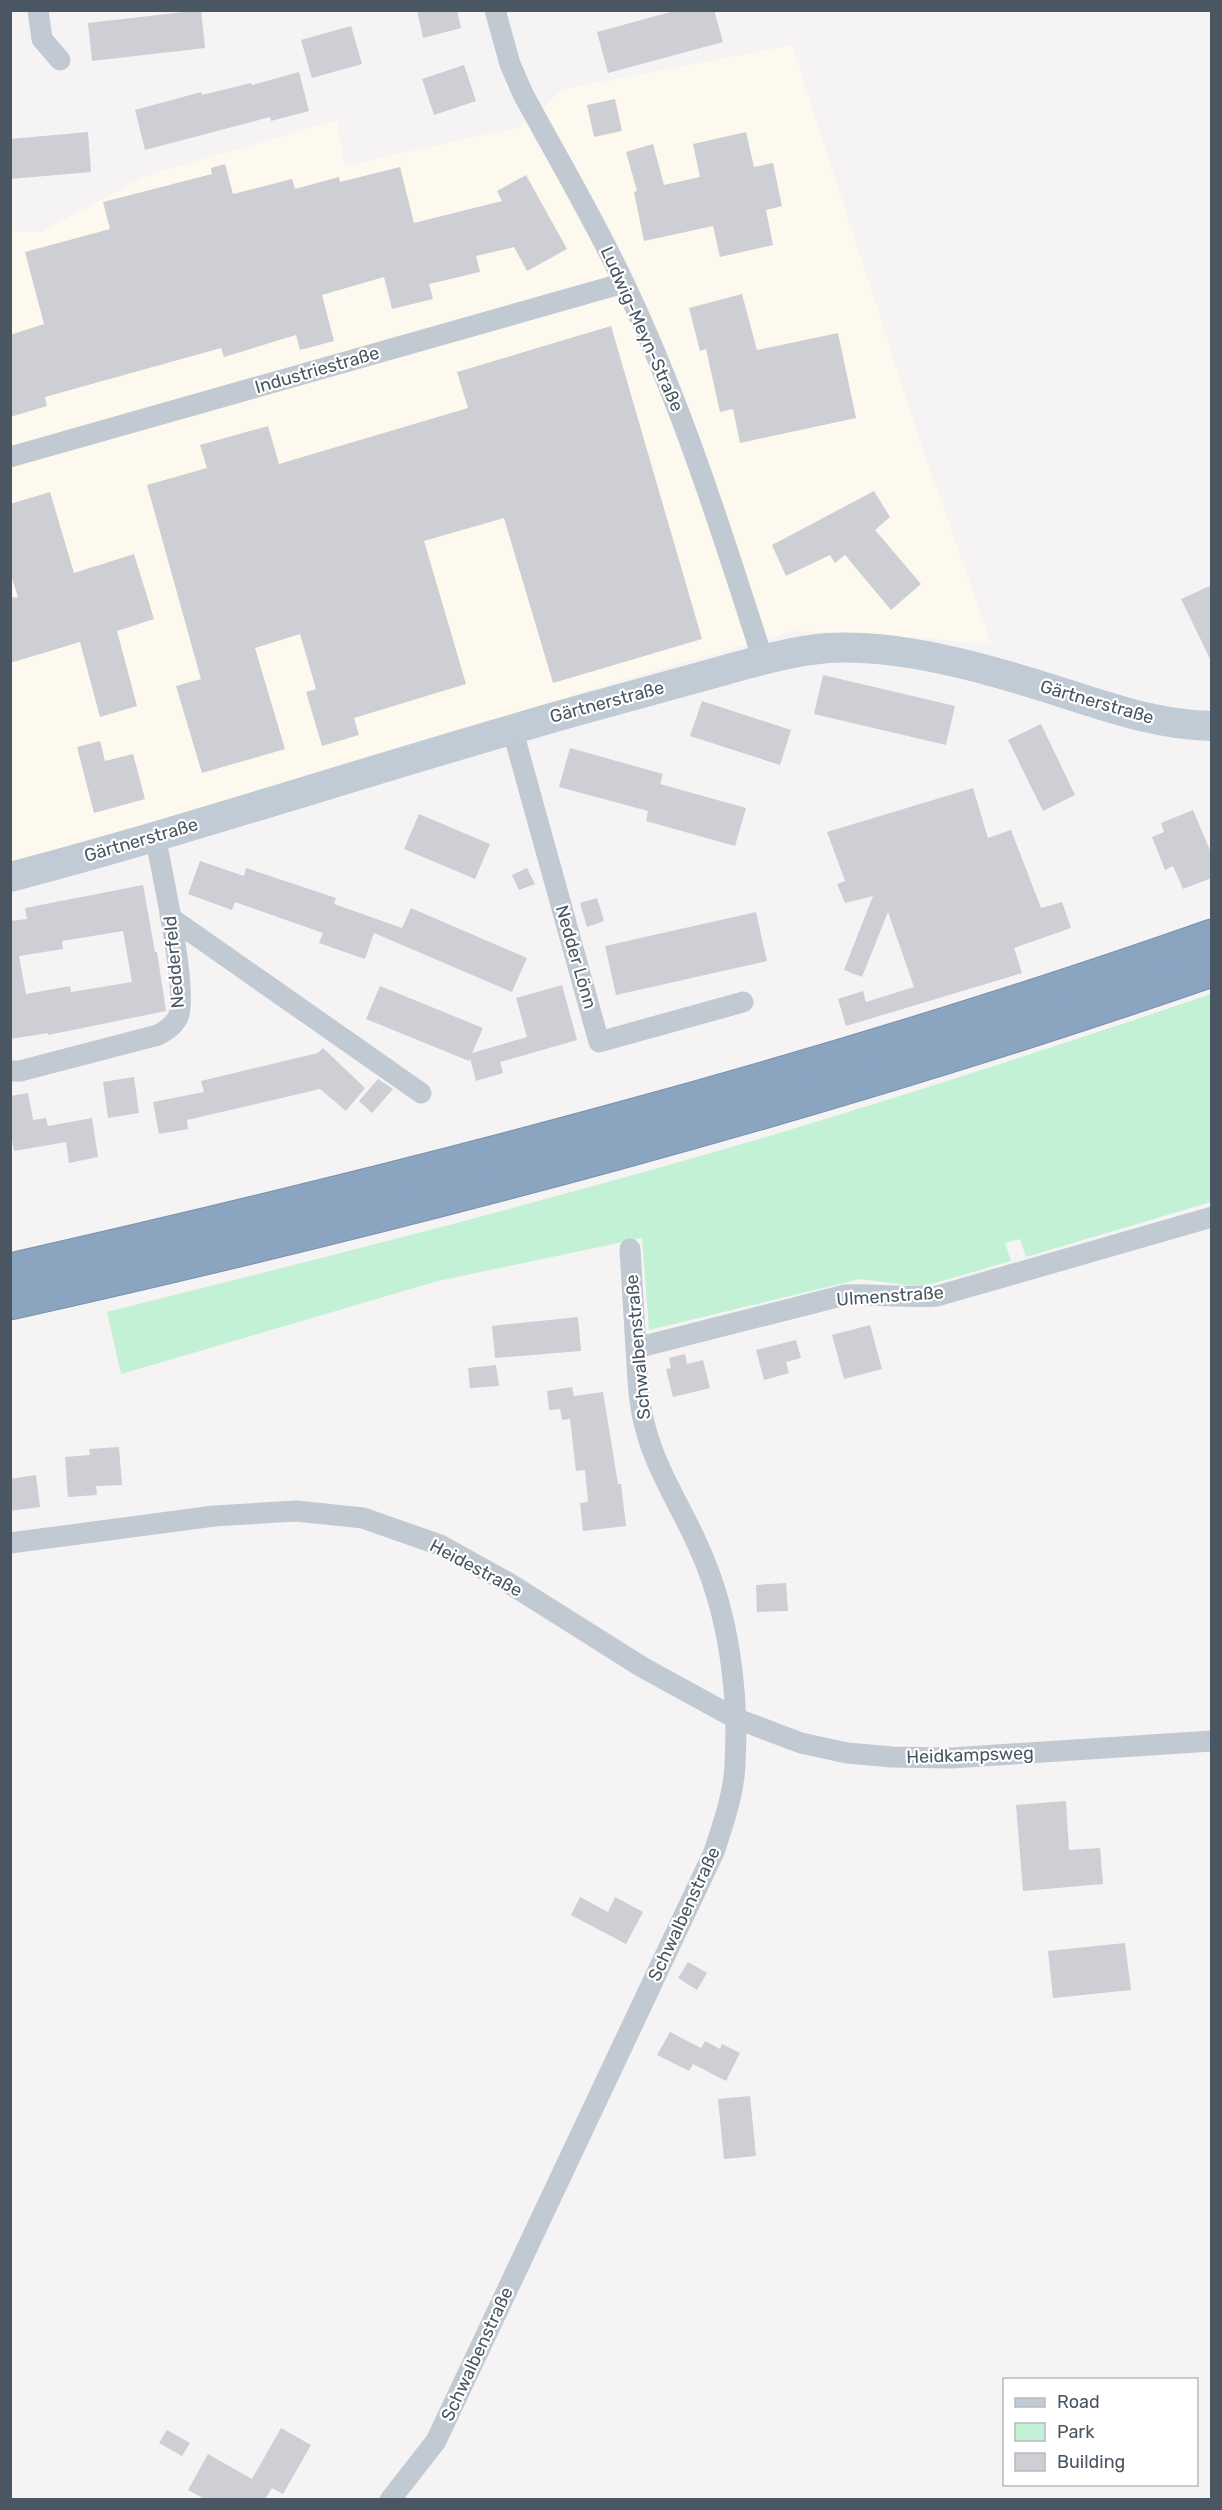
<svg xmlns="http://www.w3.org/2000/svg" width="1222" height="2510" viewBox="0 0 1222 2510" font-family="Rubik,sans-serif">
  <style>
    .commercial { fill: #fdf9ef }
    .green { fill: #c3f1d5 }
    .building { fill: #cdcfd5; fill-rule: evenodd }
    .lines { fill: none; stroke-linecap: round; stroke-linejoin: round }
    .highway-casing { stroke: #7690ad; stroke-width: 35 }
    .street { stroke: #c1cad2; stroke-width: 21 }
    .secondary { stroke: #c1cbd6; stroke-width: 30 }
    .highway { stroke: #8ba5c1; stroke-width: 33 }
    .labels { text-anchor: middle; stroke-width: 4.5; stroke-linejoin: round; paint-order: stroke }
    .street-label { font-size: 18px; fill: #4a5661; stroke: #fff }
  </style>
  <rect width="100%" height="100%" fill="#f5f3f3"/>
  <path class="commercial" d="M792,45l128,396 72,204 -67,-7 -131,-7 -185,53 -598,188v-640h30l104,-56 192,-56 8,46 178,-40 40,-37z"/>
  <path class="green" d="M1211,994v208l-185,55 -6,-18 -15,4 6,18 -90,26 -61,-8 -211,51 -7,-92 -204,43 -317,93 -14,-62c215,-54 430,-108 642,-170 155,-46 309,-96 462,-148z"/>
  <g class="building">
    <path d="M201,10l4,38 -113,13 -4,-38z"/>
    <path d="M417,10h40l4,18 -38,10z"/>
    <path d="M678,10h36l9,32 -115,31 -11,-41z"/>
    <path d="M351,26l11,38 -50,14 -11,-38z"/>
    <path d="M464,65l12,36 -42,14 -12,-36z"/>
    <path d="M299,72l10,39 -38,10 -1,-4 -125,33 -10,-40 66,-18 1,3 49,-12 1,2z"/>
    <path d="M615,99l7,32 -28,6 -7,-32z"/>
    <path d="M88,132l3,40 -81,7v-40z"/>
    <path d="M746,132l8,35 19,-4 9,43 -16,4 7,35 -53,12 -7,-31 -69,15 -10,-49 3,-1 -11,-39 27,-8 11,41 36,-8 -7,-33z"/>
    <path d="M225,164l8,30 59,-15 3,10 44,-12 1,5 60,-15 14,56 88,-22 -5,-10 29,-16 41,74 -40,22 -13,-24 -38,9 4,16 -51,12 4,15 -41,10 -8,-32 -62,18 12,46 -34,9 -4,-15 -72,22 -3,-9 -176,49 2,9 -37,11v-82l34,-11 -19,-72 85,-23 -7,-27 109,-28 -1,-6z"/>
    <path d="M742,294l15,56 81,-17 18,85 -116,25 -7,-34 -13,3 -14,-63 -6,2 -11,-43z"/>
    <path d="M611,326l91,313 -149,44 -49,-165 -80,23 42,143 -112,34 5,17 -37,11 -16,-54 10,-3 -16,-55 -45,14 30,101 -83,24 -26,-87 25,-7 -54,-194 60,-17 -7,-23 68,-19 11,38 189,-56 -11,-36z"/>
    <path d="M874,491l16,26 -15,13 46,54 -30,26 -46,-55 -10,8 -5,-8 -44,21 -14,-31z"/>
    <path d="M50,492l24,81 60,-19 20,65 -37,12 20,75 -37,11 -20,-75 -70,21v-65l8,-1 -8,-24v-69z"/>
    <path d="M1212,585v78l-31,-64z"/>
    <path d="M823,675l132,31 -9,39 -132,-31z"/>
    <path d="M702,701l89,29 -11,35 -90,-29z"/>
    <path d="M1041,724l34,71 -32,16 -35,-71z"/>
    <path d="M100,741l5,20 28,-7 12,45 -51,14 -17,-66z"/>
    <path d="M570,748l93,26 -3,10 86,24 -11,38 -89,-25 2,-10 -89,-24z"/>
    <path d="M973,788l15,50 23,-8 30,78 21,-6 9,26 -57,20 8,25 -176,53 -8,-27 25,-8 3,11 48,-15 -26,-75 -26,65 -18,-7 29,-74 -28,7 -8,-19 8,-3 -18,-49z"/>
    <path d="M1193,810l19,45v23l-29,11 -10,-23 -8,4 -13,-33 12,-5 -3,-9z"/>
    <path d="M419,814l71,30 -15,35 -71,-30z"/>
    <path d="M200,861l44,15 2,-8 90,30 -2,6 68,24 9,-20 116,50 -15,34 -138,-59 -9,26 -46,-16 4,-10 -88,-31 -3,8 -44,-16z"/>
    <path d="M527,868l8,16 -16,6 -7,-15z"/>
    <path d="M143,885l12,67h2l9,59 -118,24v-2l-38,6v-118l17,-2 -2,-11zM123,931l9,51 -61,10 -1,-6 -44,8 -7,-38 44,-7 -1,-8z"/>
    <path d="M597,898l7,23 -17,6 -7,-24z"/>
    <path d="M756,912l11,49 -151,34 -11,-49z"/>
    <path d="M562,985l15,55 -77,22 3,11 -27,8 -6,-23 -1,3 -103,-42 14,-33 103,42 -11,25 55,-16 -11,-39z"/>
    <path d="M323,1048l42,40 -19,23 -26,-22 -133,31 1,9 -29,5 -6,-32 51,-10 -3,-11 117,-28z"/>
    <path d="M134,1077l5,36 -31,5 -5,-36z"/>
    <path d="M378,1079l15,10 -21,24 -13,-12z"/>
    <path d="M28,1093l5,27 13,-2 2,8 44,-8 6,39 -29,6 -3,-21 -52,9 -4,-21v-34z"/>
    <path d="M578,1317l3,34 -86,7 -3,-32z"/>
    <path d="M870,1325l12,44 -38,10 -12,-44z"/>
    <path d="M796,1340l5,18 -15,4 3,11 -25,7 -8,-30z"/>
    <path d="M685,1354l2,10 16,-4 7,28 -37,9 -7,-28 5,-1 -2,-10z"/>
    <path d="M496,1365l3,21 -29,2 -2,-20z"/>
    <path d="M572,1387l2,9 29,-4 15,92h3l5,42 -43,5 -3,-28 8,-1 -3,-32 -9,1 -6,-52 -8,1 -2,-11 -11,1 -2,-19z"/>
    <path d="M119,1447l3,38 -26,1 1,9 -29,2 -3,-40 25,-2 -1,-6z"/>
    <path d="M36,1475l4,32 -30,4v-32z"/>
    <path d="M786,1583l2,28 -31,1 -1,-27z"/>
    <path d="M1066,1801l3,49 31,-2 3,36 -80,7 -7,-86z"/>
    <path d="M580,1897l28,15 7,-15 28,15 -17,32 -55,-29z"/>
    <path d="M1125,1943l6,47 -78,8 -5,-47z"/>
    <path d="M688,1962l19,11 -10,17 -19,-12z"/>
    <path d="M670,2032l31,16 4,-7 15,8 2,-5 18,9 -14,28 -33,-17 -4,7 -32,-16z"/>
    <path d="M750,2096l6,60 -32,3 -6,-60z"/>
    <path d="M281,2428l30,17 -28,49 -11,-6 -7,11h-60l-17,-9 20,-36 44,25z"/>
    <path d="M167,2430l23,13 -8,13 -23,-13z"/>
  </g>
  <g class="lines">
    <defs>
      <g id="highway">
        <path d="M10,1270c406,-92 809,-196 1202,-334"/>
        <path d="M10,1303c406,-91 808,-197 1202,-333"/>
      </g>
    </defs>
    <use href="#highway" class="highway-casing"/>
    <g class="street">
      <path d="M38,10l4,29 18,21"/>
      <path d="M495,10l15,54 13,30c34,63 71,125 101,189 58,122 98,249 139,377"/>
      <path d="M10,457l614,-174"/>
      <path d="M512,728l87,314 144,-40"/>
      <path d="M171,918l250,175"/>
      <path d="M10,1071h10l138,-36c7,-4 16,-9 20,-18 11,-23 -17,-150 -23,-181"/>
      <path d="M636,1348l209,-53c31,-1 61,3 92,1l275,-79"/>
      <path d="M10,1543l204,-27 82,-5 67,7 77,27 67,37 135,85 93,51 66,25 46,10 45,4 59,1 261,-17"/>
      <path d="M390,2500l46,-59 278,-589c9,-28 20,-58 21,-88 4,-71 -6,-149 -35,-214 -17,-40 -43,-78 -54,-120 -8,-27 -8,-54 -10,-81 -2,-34 -4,-67 -6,-100"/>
    </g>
    <path class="secondary" d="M10,877c198,-52 391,-118 588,-172 40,-11 80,-22 120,-33 36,-10 73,-21 110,-24 71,-4 153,19 220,40 53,17 107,37 164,38"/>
    <use href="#highway" class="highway"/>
  </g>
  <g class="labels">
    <g class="street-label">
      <text transform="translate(642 329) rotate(66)" y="6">Ludwig-Meyn-Straße</text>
      <text transform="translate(317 370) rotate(-16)" y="6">Industriestraße</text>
      <text transform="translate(607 702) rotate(-15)" y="6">Gärtnerstraße</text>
      <text transform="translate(1097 702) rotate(16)" y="6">Gärtnerstraße</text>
      <text transform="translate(141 840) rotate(-16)" y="6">Gärtnerstraße</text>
      <text transform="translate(576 957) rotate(74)" y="6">Nedder Lönn</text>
      <text transform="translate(174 962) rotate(-95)" y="6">Nedderfeld</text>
      <text transform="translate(890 1296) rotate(-4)" y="6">Ulmenstraße</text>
      <text transform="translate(638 1347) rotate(-95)" y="6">Schwalbenstraße</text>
      <text transform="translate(476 1568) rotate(28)" y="6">Heidestraße</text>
      <text transform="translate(970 1755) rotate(-2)" y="6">Heidkampsweg</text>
      <text transform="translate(684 1914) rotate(-65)" y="6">Schwalbenstraße</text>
      <text transform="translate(477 2354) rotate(-65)" y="6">Schwalbenstraße</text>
    </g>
  </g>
  <rect width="1222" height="2510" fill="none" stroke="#4a5661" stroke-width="24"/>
  <rect x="1003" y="2378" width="195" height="108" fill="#ffffff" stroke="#b7bbc0" stroke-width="1.5"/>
  <rect x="1015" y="2398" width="30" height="9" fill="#c1cbd6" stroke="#b7bbc0" stroke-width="1.5"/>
  <text x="1057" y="2408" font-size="18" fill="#4a5661">Road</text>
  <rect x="1015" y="2423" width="30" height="18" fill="#c3f1d5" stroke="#b7bbc0" stroke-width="1.5"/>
  <text x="1057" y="2438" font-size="18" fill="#4a5661">Park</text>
  <rect x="1015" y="2453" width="30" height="18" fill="#cdcfd5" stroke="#b7bbc0" stroke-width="1.5"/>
  <text x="1057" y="2468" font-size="18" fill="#4a5661">Building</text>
</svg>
